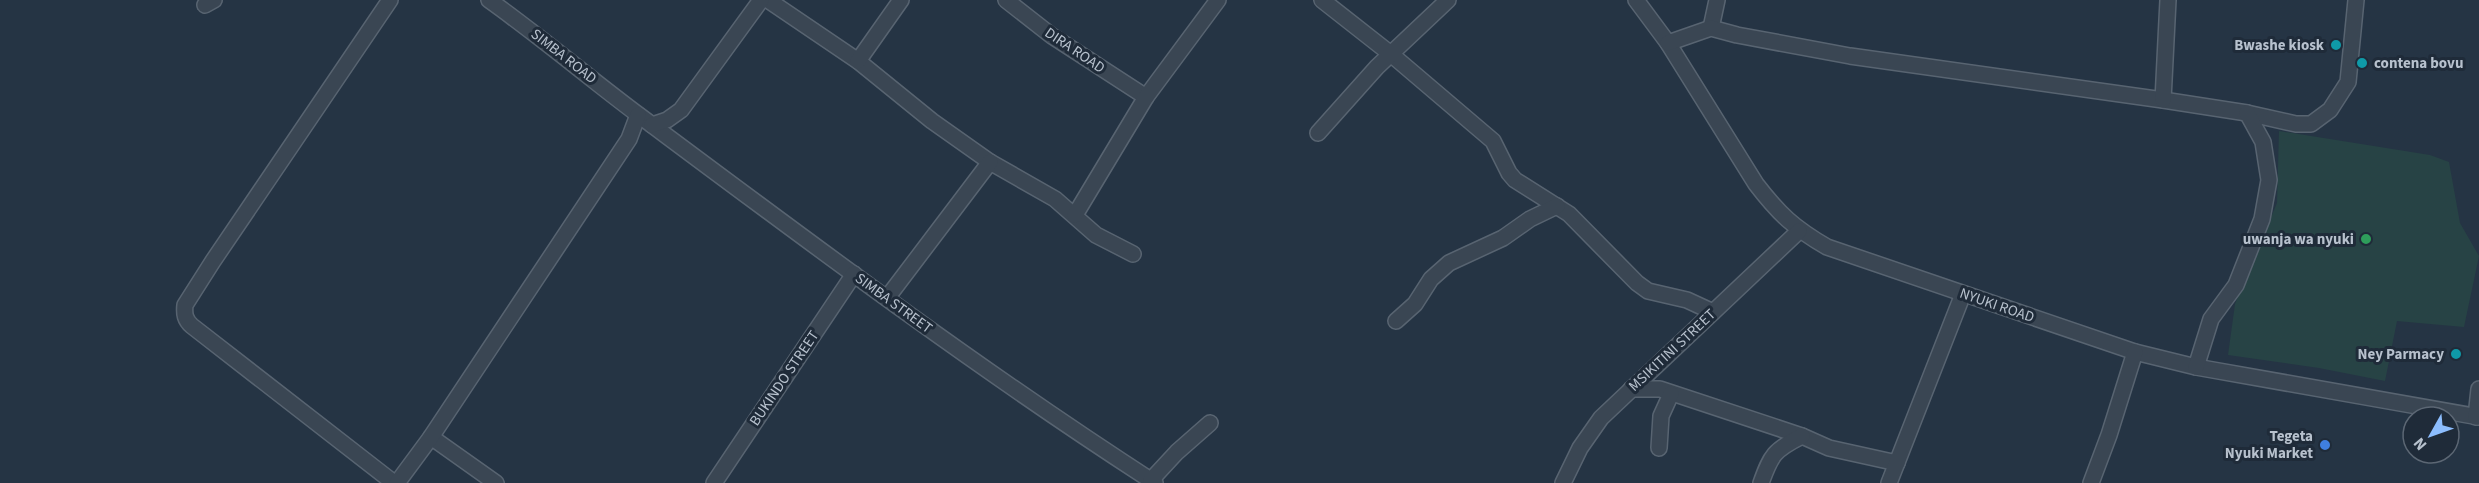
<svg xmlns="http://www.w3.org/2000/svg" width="2479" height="483" viewBox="0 0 2479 483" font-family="'Source Sans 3',sans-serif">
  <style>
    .green { fill: #274345 }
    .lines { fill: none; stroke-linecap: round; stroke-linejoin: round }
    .street-casing { stroke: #586471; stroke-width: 18 }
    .street { stroke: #3a4653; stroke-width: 15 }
    .culture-dot { fill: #0f9aa8; stroke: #1f2b39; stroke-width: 2 }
    .leisure-dot { fill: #2e9e5b; stroke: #1f2b39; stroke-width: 2 }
    .shop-dot { fill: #3f7fe0; stroke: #1f2b39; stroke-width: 2 }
    .labels { text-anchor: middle; stroke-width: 6; stroke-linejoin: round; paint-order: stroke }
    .poi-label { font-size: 15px; font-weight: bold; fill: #b7c1cd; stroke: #1f2b39; text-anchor: end }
    .street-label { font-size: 15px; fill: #b7c1cd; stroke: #1f2b39 }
  </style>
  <rect width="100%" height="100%" fill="#253444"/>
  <path class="green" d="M2279,131l151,24 19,7 11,61 19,33 -15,71 -67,-6 -12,60 -66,-13 -91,-13 7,-51 42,-101z"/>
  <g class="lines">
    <defs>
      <g id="street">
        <path d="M390,0l-177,261 -28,44c-1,9 0,15 7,21l202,157"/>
        <path d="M489,0c52,37 100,78 151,116 169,126 338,253 515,367"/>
        <path d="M768,0l90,61 74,60 58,41 65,37 41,36 37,19"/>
        <path d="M1006,0l46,36 94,61"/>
        <path d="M1322,0l70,55 101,86 16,32 6,7 54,34 68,69 11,8 39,9 26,12"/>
        <path d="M1636,0l32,43 88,141c23,30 38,44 71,63l308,105 61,15 283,50"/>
        <path d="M205,5l9,-5"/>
        <path d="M1711,28l6,-28"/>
        <path d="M1668,43l43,-15 26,7 113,21 313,44 84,13 49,11h15l19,-14 18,-28 8,-82"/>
        <path d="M858,61l43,-61"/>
        <path d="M2163,100l5,-100"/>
        <path d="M652,125l15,-5 14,-10 80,-110"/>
        <path d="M1318,133l59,-66 71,-67"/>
        <path d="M1075,215l71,-118 72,-97"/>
        <path d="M887,298l103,-136"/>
        <path d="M1396,321l19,-17 16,-25 18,-16 54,-25 27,-19 27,-13"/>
        <path d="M2196,367l15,-48 25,-34 26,-66 7,-39 -6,-38 -16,-29"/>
        <path d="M1631,389h29l142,47 27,12 68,15"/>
        <path d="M2476,417l3,-28"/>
        <path d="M431,437l65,46"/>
        <path d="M1659,448l2,-32 10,-22"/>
        <path d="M1151,480l26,-28 33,-29"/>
        <path d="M397,483l34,-46 198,-298 9,-24"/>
        <path d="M714,483l140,-209"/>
        <path d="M1563,483l17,-35 21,-30 198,-187"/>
        <path d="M1761,483c10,-28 13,-33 41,-47"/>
        <path d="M1889,483l74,-189"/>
        <path d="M2091,483l18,-48 26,-83"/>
      </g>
    </defs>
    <use href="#street" class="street-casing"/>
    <use href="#street" class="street"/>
  </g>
  <g class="culture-dot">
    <circle cx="2336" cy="45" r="6"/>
    <circle cx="2362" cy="63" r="6"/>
    <circle cx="2456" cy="354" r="6"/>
  </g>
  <circle class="leisure-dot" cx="2366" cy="239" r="6"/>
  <circle class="shop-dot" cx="2325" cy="445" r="6"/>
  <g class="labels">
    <g class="poi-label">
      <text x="2324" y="50">Bwashe kiosk</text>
      <text x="2374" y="68" text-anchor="start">contena bovu</text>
      <text x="2354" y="244">uwanja wa nyuki</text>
      <text x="2444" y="359">Ney Parmacy</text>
      <text x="2313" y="441">Tegeta<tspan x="2313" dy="17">Nyuki Market</tspan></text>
    </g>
    <g class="street-label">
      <text transform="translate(1075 50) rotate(34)" y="5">DIRA ROAD</text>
      <text transform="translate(564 56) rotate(38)" y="5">SIMBA ROAD</text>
      <text transform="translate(894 303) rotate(36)" y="5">SIMBA STREET</text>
      <text transform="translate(1997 305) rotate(19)" y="5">NYUKI ROAD</text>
      <text transform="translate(1672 350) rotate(-43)" y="5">MSIKITINI STREET</text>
      <text transform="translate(784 378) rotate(-56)" y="5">BUKINDO STREET</text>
    </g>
  </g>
  <g transform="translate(2431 435) rotate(230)"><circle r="28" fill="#1f2b39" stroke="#5c6774" stroke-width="1.5"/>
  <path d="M0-4.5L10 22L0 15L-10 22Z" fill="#8cbdfd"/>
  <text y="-9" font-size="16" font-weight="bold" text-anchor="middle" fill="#b7c1cd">N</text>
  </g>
</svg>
